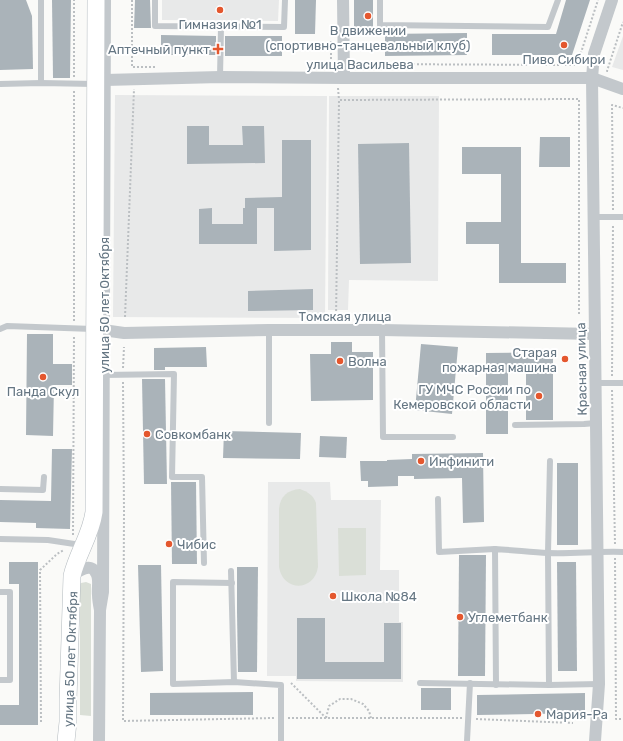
<svg xmlns="http://www.w3.org/2000/svg" width="623" height="741" viewBox="0 0 623 741" font-family="Rubik,sans-serif">
  <style>
    .built { fill: #e8e9e9 }
    .green { fill: #dadfd7 }
    .building { fill: #aab3b9 }
    .lines { fill: none; stroke-linecap: round; stroke-linejoin: round }
    .secondary-casing { stroke: #b3babf; stroke-width: 18 }
    .path { stroke: #bbbfc2; stroke-width: 2; stroke-dasharray: 2 2; stroke-linecap: butt }
    .lane { stroke: #c3c8cc; stroke-width: 6 }
    .street { stroke: #c3c8cc; stroke-width: 12 }
    .secondary { stroke: #fff; stroke-width: 17 }
    .poi-dot { fill: #e4572e; stroke: #fff; stroke-width: 1.5 }
    .labels { text-anchor: middle; stroke-width: 4; stroke-linejoin: round; paint-order: stroke }
    .poi-label { font-size: 13px; fill: #657683; stroke: #fff; text-anchor: start }
    .street-label { font-size: 13px; fill: #657683; stroke: #fff }
  </style>
  <rect width="100%" height="100%" fill="#fafaf8"/>
  <g class="built">
    <path d="M162,0h117l-1,21 -116,-1z"/>
    <path d="M623,36v34l-11,-3z"/>
    <path d="M115,95l212,1 -2,222 -212,-1z"/>
    <path d="M329,96h110l-1,185 -89,-1 -1,30h-20z"/>
    <path d="M268,482h62l1,18h50l-1,70h19v52h4v60l-107,-1v-5h-29z"/>
  </g>
  <g class="green">
    <path d="M300,489c8,3 13,6 16,14l2,64c-4,25 -35,25 -39,0v-58c1,-13 9,-19 21,-20z"/>
    <path d="M338,528h28v47l-27,1z"/>
    <path d="M86,582l5,2v132l-11,-1v-131l1,-1z"/>
  </g>
  <g class="building">
    <path d="M0,0h26l6,16 1,53 -33,1z"/>
    <path d="M52,0h19l-1,78h-17z"/>
    <path d="M135,0h15l1,28h-17z"/>
    <path d="M295,0h21l-1,34h-20z"/>
    <rect x="354" y="0" width="19" height="35"/>
    <path d="M566,0h24l-18,55h-80v-21h64z"/>
    <path d="M467,33v22l-82,1v-22z"/>
    <path d="M161,35l55,1v19h-55z"/>
    <rect x="225" y="36" width="57" height="20"/>
    <path d="M187,126h22v19h34l-1,-19h22l1,37 -78,1z"/>
    <path d="M540,137h30v30h-31z"/>
    <path d="M282,140h29v110l-37,1v-43h-17v36h-58v-35l13,-1v16h31v-16h2v-10l37,-1z"/>
    <path d="M409,143l2,120 -51,1 -2,-120z"/>
    <path d="M462,147h59v116h45v20h-67v-39h-33v-22h35v-48h-39z"/>
    <path d="M313,289v21l-65,1v-20z"/>
    <path d="M27,334h26v30h19v21h-18l-1,51 -27,-1z"/>
    <path d="M331,342h21v10h21v48l-62,1 -1,-47h21z"/>
    <path d="M421,344l37,3 -6,67 -37,-4z"/>
    <path d="M206,347l1,20h-42v3h-11v-22z"/>
    <path d="M553,352v68h-27v-47h-18v61h-22v-81z"/>
    <path d="M142,379h23l2,105h-23z"/>
    <path d="M224,431l77,2 -1,26 -77,-1z"/>
    <path d="M320,436l27,1 -1,21 -27,-1z"/>
    <path d="M52,449h20l-2,80 -34,-1v-5l-36,-1v-22l51,1z"/>
    <path d="M483,453l1,69 -21,1 -1,-45 -48,1v-3h-16v10l-30,1v-6h-7l-1,-20h27v-1l25,-1v-5z"/>
    <rect x="557" y="463" width="21" height="82"/>
    <path d="M171,482h25l1,82h-25z"/>
    <path d="M459,555h27l-1,121h-27z"/>
    <path d="M9,562h29v163h-38v-20h19v-121h-10z"/>
    <path d="M557,562h19l1,109h-19z"/>
    <path d="M138,565h23l2,106 -22,1z"/>
    <path d="M237,567h21l-1,105h-19l-1,-60z"/>
    <path d="M297,618h28v44h59v-39h17v56h-104z"/>
    <rect x="421" y="688" width="30" height="22"/>
    <path d="M253,692v23h-103v-22z"/>
    <path d="M585,693v20l-108,2v-20z"/>
  </g>
  <g class="lines">
    <defs>
      <path id="secondary" d="M66,741l2,-19v-22l4,-124c5,-22 19,-41 22,-64l2,-512"/>
    </defs>
    <use href="#secondary" class="secondary-casing"/>
    <g class="path">
      <path d="M132,0v67h24"/>
      <path d="M353,64l224,1 21,-65"/>
      <path d="M331,67v-28"/>
      <path d="M608,71h-1l16,-49"/>
      <path d="M74,77v-77"/>
      <path d="M338,88l1,12"/>
      <path d="M74,91v230"/>
      <path d="M613,210l-1,-105 11,3"/>
      <path d="M125,317l9,-228"/>
      <path d="M336,319l3,-219 240,-1v215"/>
      <path d="M580,346l4,71"/>
      <path d="M123,368l1,-21"/>
      <path d="M612,376l1,-152"/>
      <path d="M123,382l1,130 -1,209 151,-3"/>
      <path d="M612,390l3,154"/>
      <path d="M73,535l1,-200"/>
      <path d="M615,558l1,161h7"/>
      <path d="M291,683l35,35"/>
      <path d="M288,718h174"/>
      <path d="M326,718l3,-12 11,-7h11l12,5 6,7 2,7"/>
      <path d="M476,719l97,4"/>
      <path d="M41,722l-1,-152 17,-16 7,-4"/>
    </g>
    <g class="lane">
      <path d="M41,0v83"/>
      <path d="M155,0v26l129,1 1,-27"/>
      <path d="M380,0v25l168,2 10,-27"/>
      <path d="M220,77l1,-50"/>
      <path d="M0,84l41,-1 53,1"/>
      <path d="M594,217h29"/>
      <path d="M0,329l7,-3 86,3"/>
      <path d="M269,330v93"/>
      <path d="M382,330l1,107h70"/>
      <path d="M103,375l71,-1 -2,103h30l2,86"/>
      <path d="M595,383h28"/>
      <path d="M515,425l69,-1 12,-1"/>
      <path d="M0,489l43,1 1,-13"/>
      <path d="M438,499l1,53 56,-3"/>
      <path d="M0,539l48,1 33,5"/>
      <path d="M231,571l3,111"/>
      <path d="M232,583l-59,-1v102l61,-2 47,3v56"/>
      <path d="M0,592h10v88h-10"/>
      <path d="M420,683l129,2 50,-1"/>
      <path d="M496,685l-1,-136c18,1 35,3 53,4 25,1 50,-2 75,-1"/>
      <path d="M549,685l-1,-132 2,-92"/>
      <path d="M467,741l3,-58"/>
    </g>
    <g class="street">
      <path d="M343,0l1,78"/>
      <path d="M98,83l7,-3 115,-3 124,1h248l31,11"/>
      <path d="M96,329l28,4 145,-3h113l213,4"/>
      <path d="M72,576c6,-5 19,-14 24,-3 4,6 1,15 2,22 0,5 1,10 2,15l-1,131"/>
      <path d="M100,610l3,-18 2,-592"/>
      <path d="M595,741l4,-57 -7,-606 2,-24 18,-54"/>
    </g>
    <use href="#secondary" class="secondary"/>
  </g>
  <g class="poi-dot">
    <circle cx="220" cy="10" r="4"/>
    <circle cx="368" cy="16" r="4"/>
    <circle cx="564" cy="45" r="4"/>
    <path d="M216 43h4v4h4v4h-4v4h-4v-4h-4v-4h4z"/>
    <circle cx="565" cy="359" r="4"/>
    <circle cx="340" cy="361" r="4"/>
    <circle cx="43" cy="377" r="4"/>
    <circle cx="539" cy="396" r="4"/>
    <circle cx="147" cy="434" r="4"/>
    <circle cx="421" cy="461" r="4"/>
    <circle cx="169" cy="544" r="4"/>
    <circle cx="333" cy="596" r="4"/>
    <circle cx="460" cy="617" r="4"/>
    <circle cx="538" cy="714" r="4"/>
  </g>
  <g class="labels">
    <g class="poi-label">
      <text x="220" y="29" text-anchor="middle">Гимназия №1</text>
      <text x="368" y="35" text-anchor="middle">В движении<tspan x="368" dy="15">(спортивно-танцевальный клуб)</tspan></text>
      <text x="210" y="54" text-anchor="end">Аптечный пункт</text>
      <text x="564" y="64" text-anchor="middle">Пиво Сибири</text>
      <text x="557" y="357" text-anchor="end">Старая<tspan x="557" dy="15">пожарная машина</tspan></text>
      <text x="348" y="366">Волна</text>
      <text x="531" y="394" text-anchor="end">ГУ МЧС России по<tspan x="531" dy="15">Кемеровской области</tspan></text>
      <text x="43" y="396" text-anchor="middle">Панда Скул</text>
      <text x="155" y="439">Совкомбанк</text>
      <text x="429" y="466">Инфинити</text>
      <text x="177" y="549">Чибис</text>
      <text x="341" y="601">Школа №84</text>
      <text x="468" y="622">Углеметбанк</text>
      <text x="546" y="719">Мария-Ра</text>
    </g>
    <g class="street-label">
      <text x="360" y="69">улица Васильева</text>
      <text transform="translate(104 305) rotate(-90)" y="5">улица 50 лет Октября</text>
      <text x="345" y="321">Томская улица</text>
      <text transform="translate(581 369) rotate(-91)" y="5">Красная улица</text>
      <text transform="translate(70 659) rotate(-88)" y="5">улица 50 лет Октября</text>
    </g>
  </g>
</svg>
